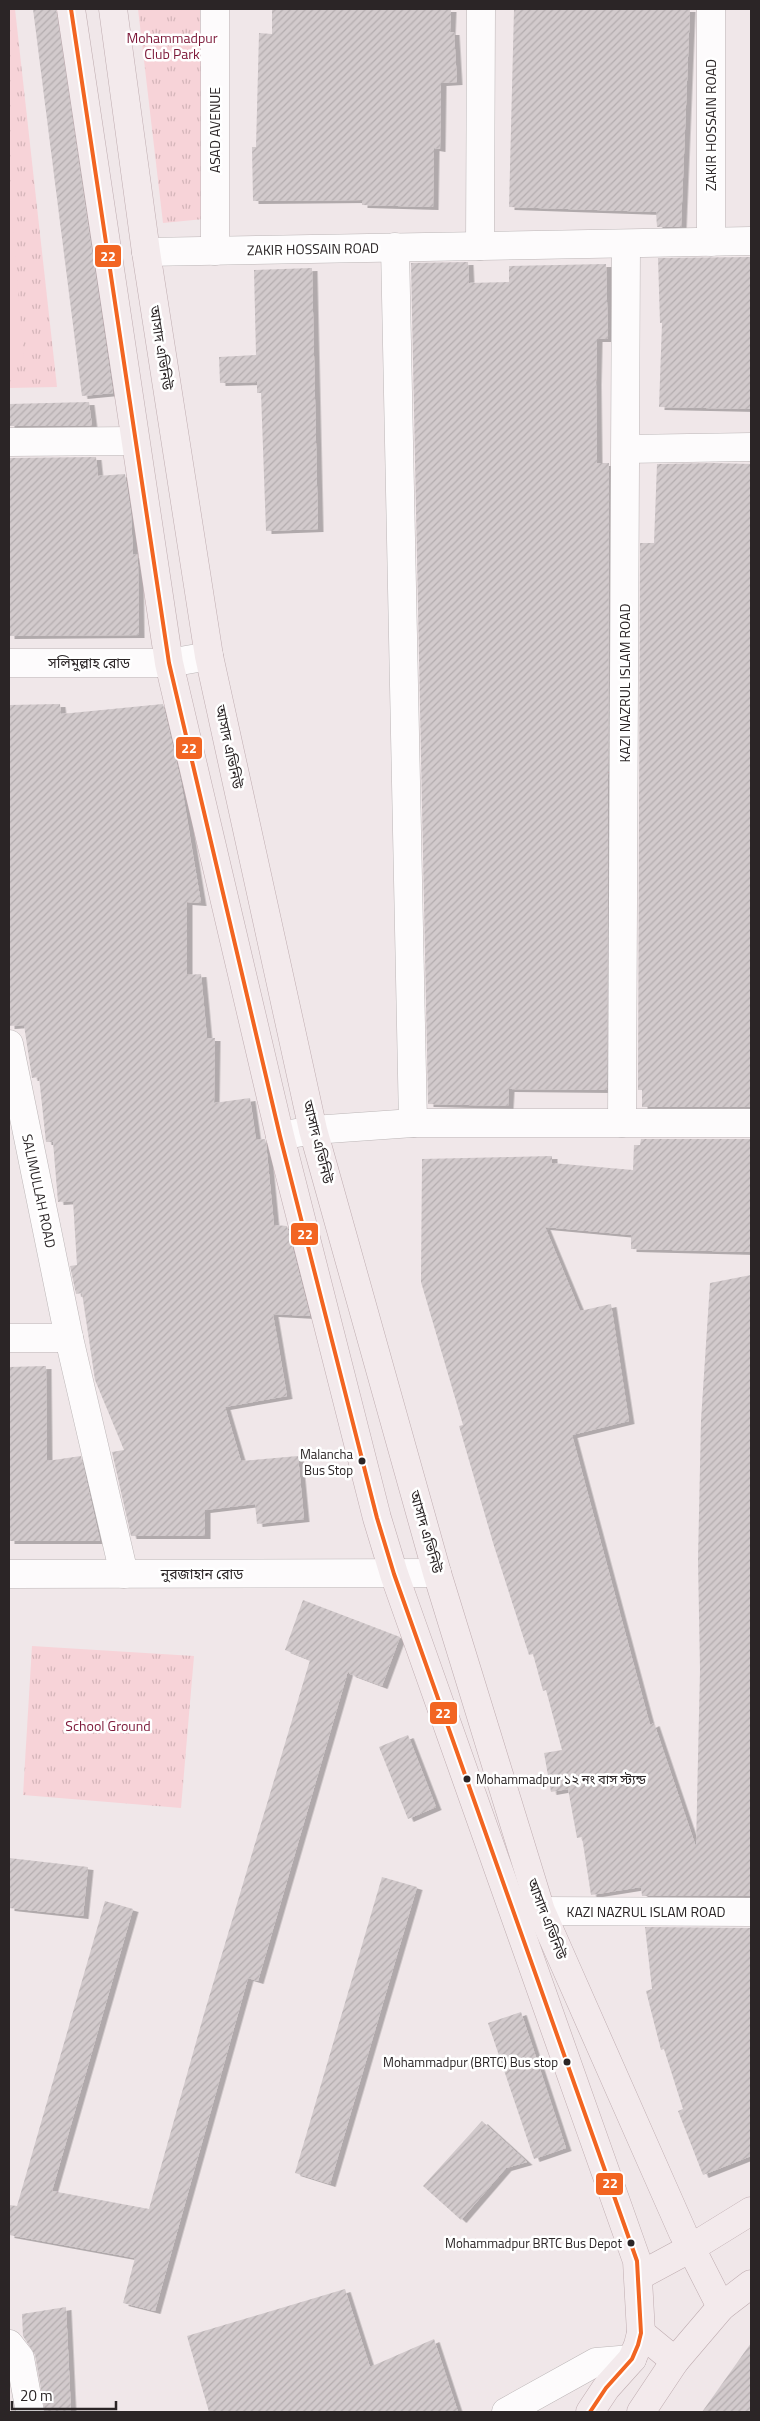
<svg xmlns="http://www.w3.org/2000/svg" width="760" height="2421" viewBox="0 0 760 2421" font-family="'Titillium Web','Noto Sans Bengali',sans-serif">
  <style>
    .grass { fill: url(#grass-tufts) }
    .pitch { fill: #f7d3d8 }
    .building { fill: url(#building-hatch); filter: url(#shadow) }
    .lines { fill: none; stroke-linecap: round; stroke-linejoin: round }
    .minor-casing { stroke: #bcb6b7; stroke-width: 29 }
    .major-casing { stroke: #bfacb0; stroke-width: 29 }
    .minor { stroke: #fdfbfc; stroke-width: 28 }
    .major { stroke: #f3eaec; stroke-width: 28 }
    .bus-1-casing { stroke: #fff; stroke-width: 8 }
    .bus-1 { stroke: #f26522; stroke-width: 4 }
    .bus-dot { fill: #2b2526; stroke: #fff; stroke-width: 2 }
    .labels { text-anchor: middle; stroke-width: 5; stroke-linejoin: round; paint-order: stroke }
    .bus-label { font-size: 13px; fill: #2b2526; stroke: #fff; text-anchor: end }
    .park-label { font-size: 14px; fill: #7c1738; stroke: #fff }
    .street-label { font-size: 14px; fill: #2b2526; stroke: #fff }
    .line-badge { stroke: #fff; stroke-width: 2 }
    .badge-label { font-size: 14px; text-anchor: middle; font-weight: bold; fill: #fff }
  </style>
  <defs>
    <pattern id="grass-tufts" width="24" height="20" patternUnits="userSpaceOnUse" patternTransform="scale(1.25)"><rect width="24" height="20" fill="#f7d3d8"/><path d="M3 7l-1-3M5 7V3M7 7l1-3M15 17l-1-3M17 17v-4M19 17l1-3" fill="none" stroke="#d4b5b9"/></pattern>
    <pattern id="building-hatch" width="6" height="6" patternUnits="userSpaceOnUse" patternTransform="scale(1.25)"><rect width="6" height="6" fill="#d2cacc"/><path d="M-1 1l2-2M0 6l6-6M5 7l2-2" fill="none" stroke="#b4adaf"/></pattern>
    <filter id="shadow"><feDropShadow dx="5.5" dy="3" stdDeviation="0" flood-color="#0004"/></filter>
  </defs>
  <rect width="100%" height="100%" fill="#f0e7e9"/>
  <g class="grass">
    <path d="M9,9h6l42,378 -48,1z"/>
    <path d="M138,9h62l4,210 -41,4z"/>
    <path d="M32,1646l162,10 -13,152 -158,-13z"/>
  </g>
  <path class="pitch" d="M9,181l15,182h-15z"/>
  <g class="building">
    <path d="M33,9h23l57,384 -31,3z"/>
    <path d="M272,9h179l-1,23h4l3,50 -16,1 -1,66 -6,-1 -1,59 -71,-2v-5l-109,1 -1,-54h4l3,-114 13,1z"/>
    <path d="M514,9h176l-9,218h-24l-1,-15 -147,-5z"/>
    <path d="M751,257v152l-92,-2 3,-84h-2l-2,-65z"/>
    <path d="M468,262l1,21 40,-1v-16l97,-2 2,75h-11l-1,43 1,81h12l-2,627 -98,-1 -1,17 -80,-2 -17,-841z"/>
    <path d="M312,268l6,261 -52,2 -5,-138h-4v-11l-37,1 -1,-26 37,-2 -2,-85z"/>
    <path d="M89,402l3,24h-83v-22z"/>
    <path d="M96,457l2,19 27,-2 6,40 2,41 4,-1 1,10 1,71 -130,1v-178z"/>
    <path d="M714,463l37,1v643h-109v-17h-4l2,-547h14l3,-79z"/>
    <path d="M60,704l1,10 102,-10 18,78 20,121 -14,-1v73l14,-1 6,64h8l-1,65 36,-5 6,42 9,-1 1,4 8,82 13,1 23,90 -37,-2 14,82 -62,11 16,54 57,-5 6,63 -47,5 -2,-20 -50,6v26h-74l-19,-84 12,-2 -29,-70 -13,-87 -6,1 -6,-28 7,-1 -4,-64 -15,1 -5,-60h-7l-7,-65 -7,1 -8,-53 -15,1v-321z"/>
    <path d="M641,1139h110v113l-120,-3v-14l-86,-8 35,84 31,-7 18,117 -57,14 78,290 4,-2 42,124 4,-177 -2,-110 3,-140 9,-137 41,-8v621h-109l-1,-9 -50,8 -9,-58 -5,1 -9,-49 -17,3 -7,-39 18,-3 -16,-60 -3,1 -10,-37 -4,1 -35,-109 -35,-120 4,-1 -42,-143 1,-123 130,-3v7l81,7 1,-25h6z"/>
    <path d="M46,1366l1,95 34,-5 19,85h-91v-174z"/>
    <path d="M303,1600l97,37 -18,49 -32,-12 -2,-3 -90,310 -10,-3 -93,333 -32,-8 12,-45 -126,-23v-30l8,1 88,-305 28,8 -81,282 97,18 55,-195 106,-354 -25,-10z"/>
    <path d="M408,1735l28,72 -28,12 -29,-72z"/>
    <path d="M9,1858l79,9 -5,49 -74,-8z"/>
    <path d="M382,1877l35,10 -87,297 -35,-11z"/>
    <path d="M645,1927l106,1v228l-48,19 -25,-64 5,-2 -19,-60 -3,1 -15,-59 6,-2z"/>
    <path d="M521,2012l45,136 -32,11 -46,-136z"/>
    <path d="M482,2121l45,41 -21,6 -45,52 -38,-34z"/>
    <path d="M345,2289l25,78 64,-28 24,73h-249l-22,-76z"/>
    <path d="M66,2307l5,105h-26l-10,-57 -12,-19 -1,-22z"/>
    <path d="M751,2343v69h-49z"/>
  </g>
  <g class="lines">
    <defs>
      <g id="minor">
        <path d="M711,9v233"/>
        <path d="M480,246l1,-237"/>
        <path d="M395,247l18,876"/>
        <path d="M215,251v-242"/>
        <path d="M146,252l605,-11"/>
        <path d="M9,442l126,-1"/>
        <path d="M626,449l125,-2"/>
        <path d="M9,663h160l40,-7"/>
        <path d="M9,1044l60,294 55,236"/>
        <path d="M622,1123l4,-879"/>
        <path d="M280,1136l33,-6 100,-7h338"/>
        <path d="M9,1338h60"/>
        <path d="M9,1574l428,-1"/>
        <path d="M541,1911l210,1"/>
        <path d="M9,2344l11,14 10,54"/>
        <path d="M506,2412l90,-50 36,-3"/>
      </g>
      <g id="major">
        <path d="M71,9l98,654 111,473 97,382 17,56 243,687 4,72 -3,12 -6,14 -26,29 -16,24"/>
        <path d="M113,9l33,243 63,404 104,474 124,443 104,338 142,322 8,15 60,-37"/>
        <path d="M639,2276l52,-28 30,59"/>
        <path d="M641,2333l34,28 46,-54 30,-23"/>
        <path d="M641,2412l34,-51"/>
      </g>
    </defs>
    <use href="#minor" class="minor-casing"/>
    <use href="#major" class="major-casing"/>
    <use href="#minor" class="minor"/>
    <use href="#major" class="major"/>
    <defs>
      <path id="bus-1" d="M71,9l98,654 111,473 97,382 17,56 243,687 4,72 -3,12 -6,14 -26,29 -16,24"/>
    </defs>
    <use href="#bus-1" class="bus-1-casing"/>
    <use href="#bus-1" class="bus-1"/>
  </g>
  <g class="bus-dot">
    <circle cx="362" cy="1461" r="4.5"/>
    <circle cx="467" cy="1779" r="4.5"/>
    <circle cx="567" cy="2062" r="4.5"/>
    <circle cx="631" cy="2243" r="4.5"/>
  </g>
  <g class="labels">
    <g class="bus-label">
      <text x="353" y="1459">Malancha<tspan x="353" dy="16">Bus Stop</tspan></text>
      <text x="476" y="1784" text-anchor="start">Mohammadpur ১২ নং বাস স্ট্যন্ড</text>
      <text x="558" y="2067">Mohammadpur (BRTC) Bus stop</text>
      <text x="622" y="2248">Mohammadpur BRTC Bus Depot</text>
    </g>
    <g class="park-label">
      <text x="172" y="43">Mohammadpur<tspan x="172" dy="16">Club Park</tspan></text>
      <text x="108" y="1731">School Ground</text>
    </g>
    <g class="street-label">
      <text transform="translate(711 125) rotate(-90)" y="5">ZAKIR HOSSAIN ROAD</text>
      <text transform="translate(215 130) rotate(-90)" y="5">ASAD AVENUE</text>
      <text transform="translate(313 249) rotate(-1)" y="5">ZAKIR HOSSAIN ROAD</text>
      <text transform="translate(161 348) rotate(81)" y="5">আসাদ এভিনিউ</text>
      <text x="89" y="668">সলিমুল্লাহ রোড</text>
      <text transform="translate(625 683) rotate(-90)" y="5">KAZI NAZRUL ISLAM ROAD</text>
      <text transform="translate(229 747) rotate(78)" y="5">আসাদ এভিনিউ</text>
      <text transform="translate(318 1142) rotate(76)" y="5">আসাদ এভিনিউ</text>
      <text transform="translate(39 1191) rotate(78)" y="5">SALIMULLAH ROAD</text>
      <text transform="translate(426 1532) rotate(74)" y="5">আসাদ এভিনিউ</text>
      <text x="202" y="1579">নুরজাহান রোড</text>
      <text x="646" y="1917">KAZI NAZRUL ISLAM ROAD</text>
      <text transform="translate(547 1919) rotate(69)" y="5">আসাদ এভিনিউ</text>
    </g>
  </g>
  <g class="line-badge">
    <rect x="94" y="244" width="28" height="24" rx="5" fill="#f26522"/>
    <rect x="175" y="736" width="28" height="24" rx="5" fill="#f26522"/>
    <rect x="290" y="1222" width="29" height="24" rx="5" fill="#f26522"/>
    <rect x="429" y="1701" width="29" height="24" rx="5" fill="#f26522"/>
    <rect x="595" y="2172" width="29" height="24" rx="5" fill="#f26522"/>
  </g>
  <g class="badge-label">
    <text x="108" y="261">22</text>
    <text x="189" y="753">22</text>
    <text x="305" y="1239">22</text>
    <text x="443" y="1718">22</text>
    <text x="610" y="2188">22</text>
  </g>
  <rect width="760" height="2421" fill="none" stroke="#2b2526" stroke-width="20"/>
  <path d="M12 2401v8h104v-8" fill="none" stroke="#2b2526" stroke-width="2.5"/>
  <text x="20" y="2401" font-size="15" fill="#2b2526" stroke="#ffffff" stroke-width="4" paint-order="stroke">20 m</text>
</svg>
